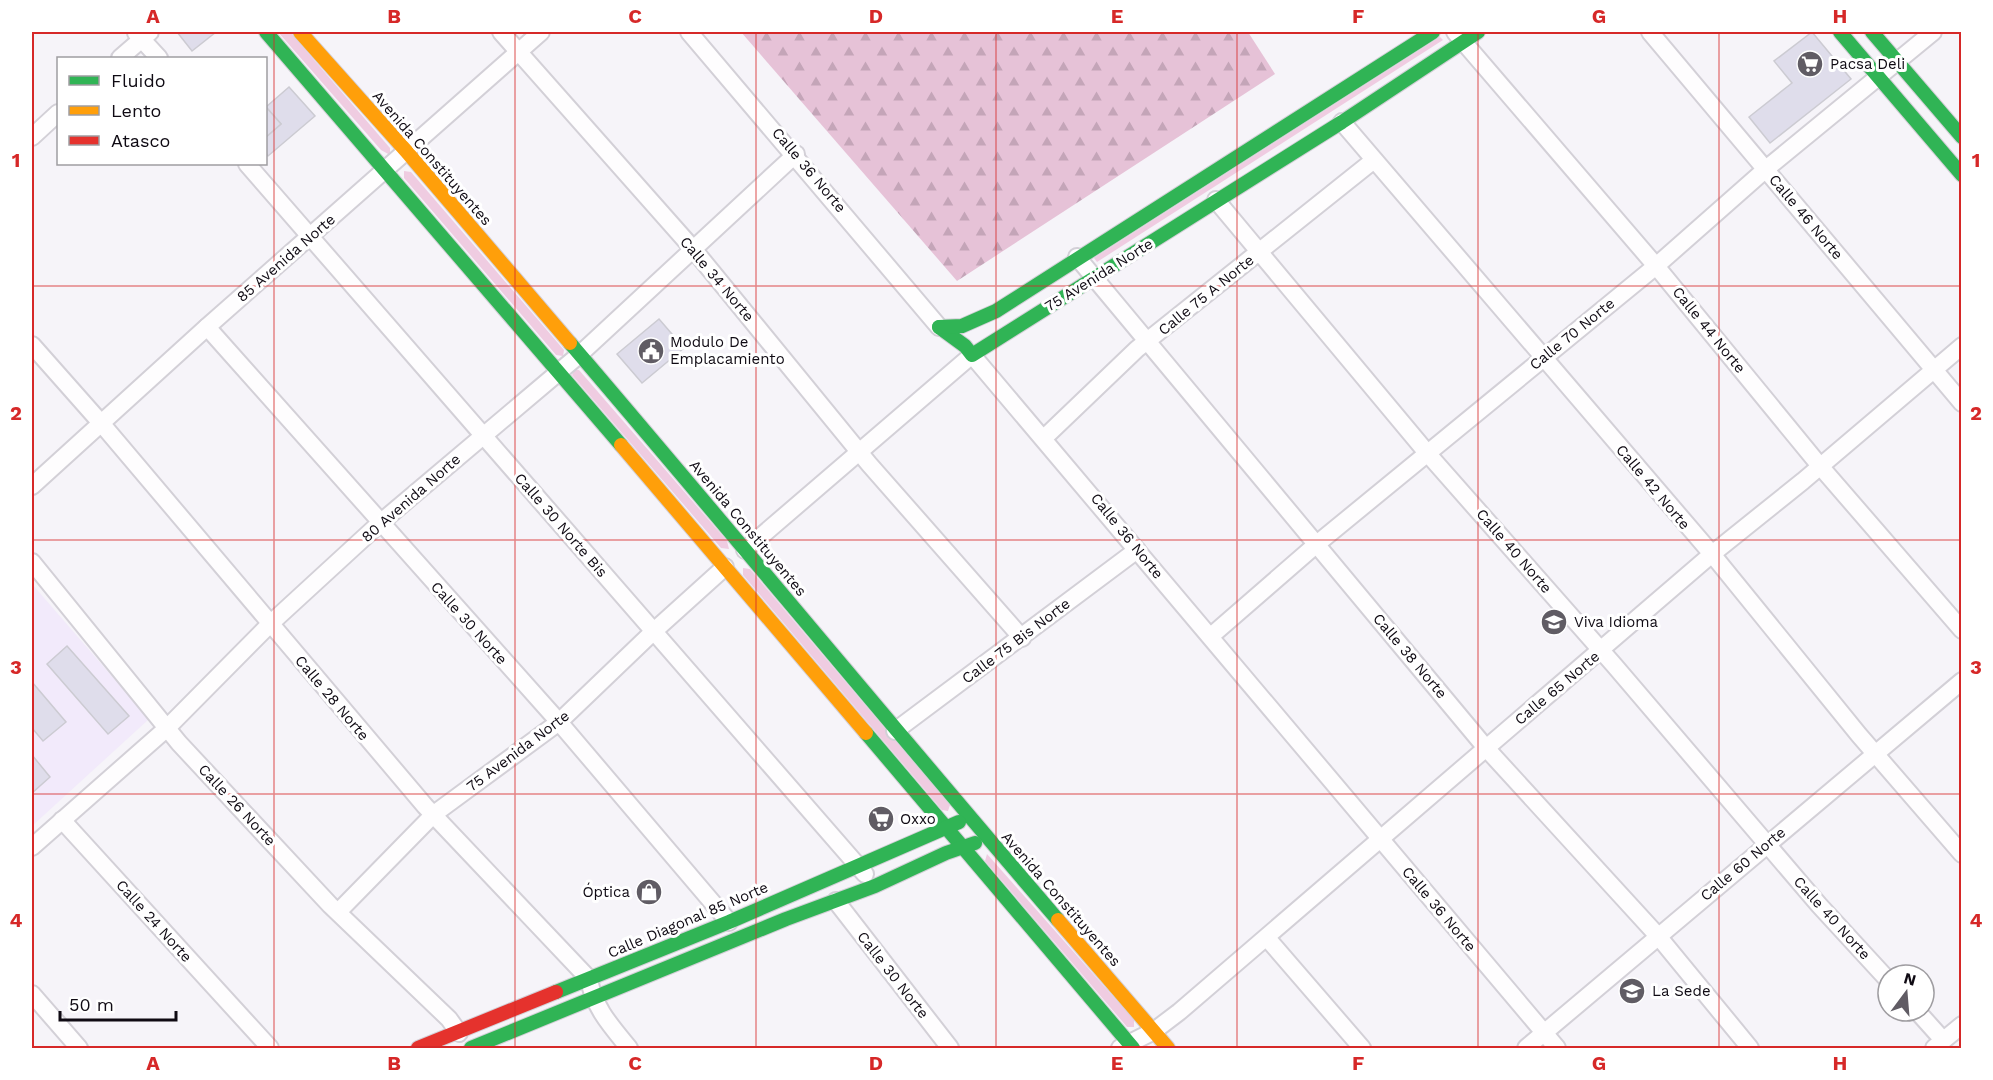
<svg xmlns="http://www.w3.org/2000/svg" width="1993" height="1080" viewBox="0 0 1993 1080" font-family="'Work Sans',sans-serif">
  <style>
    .built { fill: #f2eafb }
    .green { fill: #efcce1 }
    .forest { fill: url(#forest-firs) }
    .building { fill: #dfddeb; stroke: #cccbd2; stroke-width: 1.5 }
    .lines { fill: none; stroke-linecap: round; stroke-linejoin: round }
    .street-casing { stroke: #d3d0d7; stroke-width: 20 }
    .fast-casing { stroke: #d3d0d7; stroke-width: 16 }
    .slow-casing { stroke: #d3d0d7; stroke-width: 16 }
    .jam-casing { stroke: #d3d0d7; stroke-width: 16 }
    .street { stroke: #fefdfe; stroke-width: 16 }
    .fast { stroke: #30b455; stroke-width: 14 }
    .slow { stroke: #ff9f0a; stroke-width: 14 }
    .jam { stroke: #e5322d; stroke-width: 14 }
    .grid { fill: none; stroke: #d62828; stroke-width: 1.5; stroke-opacity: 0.55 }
    .labels { text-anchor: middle; stroke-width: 6; stroke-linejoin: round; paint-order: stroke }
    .poi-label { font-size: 15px; fill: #0f0a13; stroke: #fff; text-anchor: start }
    .street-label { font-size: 15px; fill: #0f0a13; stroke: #fff }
    .neatline { fill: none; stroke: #d62828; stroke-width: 2 }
    .grid-label { font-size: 20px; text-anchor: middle; font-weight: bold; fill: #d62828 }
  </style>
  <defs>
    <pattern id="forest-firs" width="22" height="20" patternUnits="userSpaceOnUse" patternTransform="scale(1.5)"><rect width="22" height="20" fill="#e6c2d7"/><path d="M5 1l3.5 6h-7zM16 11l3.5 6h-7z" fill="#c4a5b8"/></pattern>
  </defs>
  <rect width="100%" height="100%" fill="#f6f4f9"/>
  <path class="built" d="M32,584l117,135 -117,107z"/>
  <g class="green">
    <path d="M278,32h12l100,116v7l-9,-5z"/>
    <path d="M1440,37l3,3 -346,222 -3,-4z"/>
    <path d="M404,171l7,1 153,178 -1,6 -7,-1 -152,-177z"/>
    <path d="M575,370h4l148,171 2,8 -8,-1 -149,-173z"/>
    <path d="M743,568l7,1 200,236 -2,6 -6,-1 -199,-235z"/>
    <path d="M987,854l147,166v7h-7l-142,-166z"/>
  </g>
  <path class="forest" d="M741,32h507l27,42 -318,207z"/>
  <g class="building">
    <path d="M177,32h39l-24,19z"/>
    <path d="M1812,32l39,47 -81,64 -21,-26 43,-34 -18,-22z"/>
    <path d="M289,87l26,29 -47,40 -2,-3v-16l15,-13 -15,-17z"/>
    <path d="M266,107l15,17 -15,13z"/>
    <path d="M659,319l25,29 -42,35 -25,-29z"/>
    <path d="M67,646l62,70 -21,18 -61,-70z"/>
    <path d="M32,682l34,40 -23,19 -11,-13z"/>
    <path d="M32,755l18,22 -18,16z"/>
  </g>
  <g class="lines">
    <defs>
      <g id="street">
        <path d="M501,32l193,218 175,214 153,174"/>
        <path d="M689,32l250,295"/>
        <path d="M1455,32l201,234 164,200 142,164"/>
        <path d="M1650,32l312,371"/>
        <path d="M136,33l23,25"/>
        <path d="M120,58l30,-26"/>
        <path d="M1342,122l370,432 147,181 103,119"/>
        <path d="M32,137l26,-24"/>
        <path d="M247,164l618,710"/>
        <path d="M1216,200l212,254 186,211 205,240 69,75"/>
        <path d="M1077,257l409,491 172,188 92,112"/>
        <path d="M207,327l352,395 170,200"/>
        <path d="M32,345l69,78 324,383 164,173c5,29 22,47 40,69"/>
        <path d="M1044,438l93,-89 237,-189"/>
        <path d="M32,486l175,-159 334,-295"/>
        <path d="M745,550l227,-195 585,693"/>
        <path d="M32,562l147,181 151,162 119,114 10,14"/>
        <path d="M1211,636l107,-93 338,-277 110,-97 167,-137"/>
        <path d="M895,731l242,-181"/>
        <path d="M62,820l208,228"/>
        <path d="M32,847l134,-118 104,-105 110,-101 199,-168 217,-201"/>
        <path d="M836,901l114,147"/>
        <path d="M338,912l96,-98 125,-92 95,-91 71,-64"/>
        <path d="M1267,938l95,110"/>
        <path d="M32,994l47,54"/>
        <path d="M1917,1011l26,29"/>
        <path d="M1120,1048l34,-17 25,-19 533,-458 91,-73 159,-135"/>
        <path d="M1526,1048l436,-367"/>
        <path d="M1934,1048l28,-23"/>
      </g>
      <g id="fast">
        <path d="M266,32l355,413"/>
        <path d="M1840,32l122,143"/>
        <path d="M1872,32l90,105"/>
        <path d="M939,327l26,19 7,9 370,-233 136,-90"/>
        <path d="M939,327l23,-1 34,-15 437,-279"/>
        <path d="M570,343c164,192 324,386 488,577"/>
        <path d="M866,733l267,315"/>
        <path d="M556,992l173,-70 230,-100"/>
        <path d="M471,1048l315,-129 89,-33 71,-33 29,-10"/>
      </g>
      <g id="slow">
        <path d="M300,32l107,120 163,191"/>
        <path d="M621,445l245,288"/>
        <path d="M1058,920l110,128"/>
      </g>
      <path id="jam" d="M418,1048l138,-56"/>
    </defs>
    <use href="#street" class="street-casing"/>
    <use href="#fast" class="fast-casing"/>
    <use href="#slow" class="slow-casing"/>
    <use href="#jam" class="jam-casing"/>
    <use href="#street" class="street"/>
    <use href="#fast" class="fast"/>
    <use href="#slow" class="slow"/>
    <use href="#jam" class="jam"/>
  </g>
  <path class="grid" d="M274,32v1016M515,32v1016M756,32v1016M996,32v1016M1237,32v1016M1478,32v1016M1719,32v1016M32,286h1930M32,540h1930M32,794h1930"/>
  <defs>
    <symbol id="supermarket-disc" viewBox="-11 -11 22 22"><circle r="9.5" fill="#605c64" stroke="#fff"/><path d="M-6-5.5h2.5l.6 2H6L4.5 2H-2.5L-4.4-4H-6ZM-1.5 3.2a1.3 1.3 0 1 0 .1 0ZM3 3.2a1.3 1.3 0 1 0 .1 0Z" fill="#fff"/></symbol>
    <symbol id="civic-disc" viewBox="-11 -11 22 22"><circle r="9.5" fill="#605c64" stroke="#fff"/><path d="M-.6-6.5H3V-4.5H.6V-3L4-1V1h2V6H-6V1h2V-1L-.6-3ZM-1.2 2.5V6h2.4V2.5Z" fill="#fff"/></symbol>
    <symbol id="school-disc" viewBox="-11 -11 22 22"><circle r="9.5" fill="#605c64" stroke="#fff"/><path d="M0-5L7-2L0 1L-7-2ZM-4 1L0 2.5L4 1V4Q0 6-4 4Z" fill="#fff"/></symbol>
    <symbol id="shop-disc" viewBox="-11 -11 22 22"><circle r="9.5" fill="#605c64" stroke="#fff"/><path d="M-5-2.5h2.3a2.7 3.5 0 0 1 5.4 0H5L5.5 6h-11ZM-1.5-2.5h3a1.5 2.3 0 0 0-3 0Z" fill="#fff"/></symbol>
  </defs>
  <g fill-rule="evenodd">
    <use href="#supermarket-disc" x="1795" y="49" width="30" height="30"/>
    <use href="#civic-disc" x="636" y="336" width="30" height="30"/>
    <use href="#school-disc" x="1539" y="607" width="30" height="30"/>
    <use href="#supermarket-disc" x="866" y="804" width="30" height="30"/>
    <use href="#shop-disc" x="634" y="877" width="30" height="30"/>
    <use href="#school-disc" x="1617" y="976" width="30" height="30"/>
  </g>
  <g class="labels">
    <g class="poi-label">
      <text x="1830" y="69">Pacsa Deli</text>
      <text x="670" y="347">Modulo De<tspan x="670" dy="17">Emplacamiento</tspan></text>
      <text x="1574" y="627">Viva Idioma</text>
      <text x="900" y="824">Oxxo</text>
      <text x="630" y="897" text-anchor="end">Óptica</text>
      <text x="1652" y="996">La Sede</text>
    </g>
    <g class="street-label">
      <text transform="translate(432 158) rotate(49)" y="5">Avenida Constituyentes</text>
      <text transform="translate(809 170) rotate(50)" y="5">Calle 36 Norte</text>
      <text transform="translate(1806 217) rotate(50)" y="5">Calle 46 Norte</text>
      <text transform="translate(286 258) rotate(-41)" y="5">85 Avenida Norte</text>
      <text transform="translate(1099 275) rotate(-32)" y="5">75 Avenida Norte</text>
      <text transform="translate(717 279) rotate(50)" y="5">Calle 34 Norte</text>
      <text transform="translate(1206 295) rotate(-39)" y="5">Calle 75 A Norte</text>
      <text transform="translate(1709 330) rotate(51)" y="5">Calle 44 Norte</text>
      <text transform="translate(1572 334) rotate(-39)" y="5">Calle 70 Norte</text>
      <text transform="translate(1653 487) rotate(50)" y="5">Calle 42 Norte</text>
      <text transform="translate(411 498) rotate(-41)" y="5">80 Avenida Norte</text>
      <text transform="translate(561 525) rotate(49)" y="5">Calle 30 Norte Bis</text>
      <text transform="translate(748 528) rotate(50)" y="5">Avenida Constituyentes</text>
      <text transform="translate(1127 536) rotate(51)" y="5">Calle 36 Norte</text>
      <text transform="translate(1514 551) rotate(49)" y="5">Calle 40 Norte</text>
      <text transform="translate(469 623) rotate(48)" y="5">Calle 30 Norte</text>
      <text transform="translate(1016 641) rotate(-37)" y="5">Calle 75 Bis Norte</text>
      <text transform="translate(1410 656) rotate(50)" y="5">Calle 38 Norte</text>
      <text transform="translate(1557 688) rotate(-40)" y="5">Calle 65 Norte</text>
      <text transform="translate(332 698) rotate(50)" y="5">Calle 28 Norte</text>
      <text transform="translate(518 751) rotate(-37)" y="5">75 Avenida Norte</text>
      <text transform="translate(237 805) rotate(47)" y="5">Calle 26 Norte</text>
      <text transform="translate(1743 864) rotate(-40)" y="5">Calle 60 Norte</text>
      <text transform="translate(1061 899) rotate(49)" y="5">Avenida Constituyentes</text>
      <text transform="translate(1439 909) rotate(50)" y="5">Calle 36 Norte</text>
      <text transform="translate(1832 918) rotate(48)" y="5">Calle 40 Norte</text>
      <text transform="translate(688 920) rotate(-23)" y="5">Calle Diagonal 85 Norte</text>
      <text transform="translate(154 921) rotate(48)" y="5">Calle 24 Norte</text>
      <text transform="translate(893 975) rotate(52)" y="5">Calle 30 Norte</text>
    </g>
  </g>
  <rect width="1993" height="1080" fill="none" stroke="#ffffff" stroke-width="66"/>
  <rect x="57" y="57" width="210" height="108" fill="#ffffff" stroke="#9f9da1" stroke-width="1.5"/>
  <rect x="69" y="76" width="30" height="9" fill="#30b455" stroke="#9f9da1" stroke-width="1.5"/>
  <text x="111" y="87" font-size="18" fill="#0f0a13">Fluido</text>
  <rect x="69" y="106" width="30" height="9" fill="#ff9f0a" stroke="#9f9da1" stroke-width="1.5"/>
  <text x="111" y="117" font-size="18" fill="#0f0a13">Lento</text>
  <rect x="69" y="136" width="30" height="9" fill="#e5322d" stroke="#9f9da1" stroke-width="1.5"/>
  <text x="111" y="147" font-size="18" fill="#0f0a13">Atasco</text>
  <g transform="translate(1906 993) rotate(16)"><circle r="28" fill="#ffffff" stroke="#9f9da1" stroke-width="1.5"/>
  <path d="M0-4.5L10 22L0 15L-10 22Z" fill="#605c64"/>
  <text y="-9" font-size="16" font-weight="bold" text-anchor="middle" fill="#0f0a13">N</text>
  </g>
  <path d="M60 1011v9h116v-9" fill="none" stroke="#0f0a13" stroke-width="3"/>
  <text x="69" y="1011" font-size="18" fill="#0f0a13" stroke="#ffffff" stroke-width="4.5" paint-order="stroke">50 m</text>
  <rect x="33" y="33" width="1927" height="1014" class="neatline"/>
  <g class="grid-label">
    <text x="153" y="23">A</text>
    <text x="394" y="23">B</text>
    <text x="635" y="23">C</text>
    <text x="876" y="23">D</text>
    <text x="1117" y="23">E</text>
    <text x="1358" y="23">F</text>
    <text x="1599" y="23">G</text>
    <text x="1840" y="23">H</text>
    <text x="16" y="167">1</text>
    <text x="1976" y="167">1</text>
    <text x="16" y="420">2</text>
    <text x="1976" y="420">2</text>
    <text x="16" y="674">3</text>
    <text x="1976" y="674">3</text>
    <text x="16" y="927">4</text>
    <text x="1976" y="927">4</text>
    <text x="153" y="1070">A</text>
    <text x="394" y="1070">B</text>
    <text x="635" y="1070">C</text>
    <text x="876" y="1070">D</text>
    <text x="1117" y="1070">E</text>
    <text x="1358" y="1070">F</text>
    <text x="1599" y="1070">G</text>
    <text x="1840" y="1070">H</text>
  </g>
</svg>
